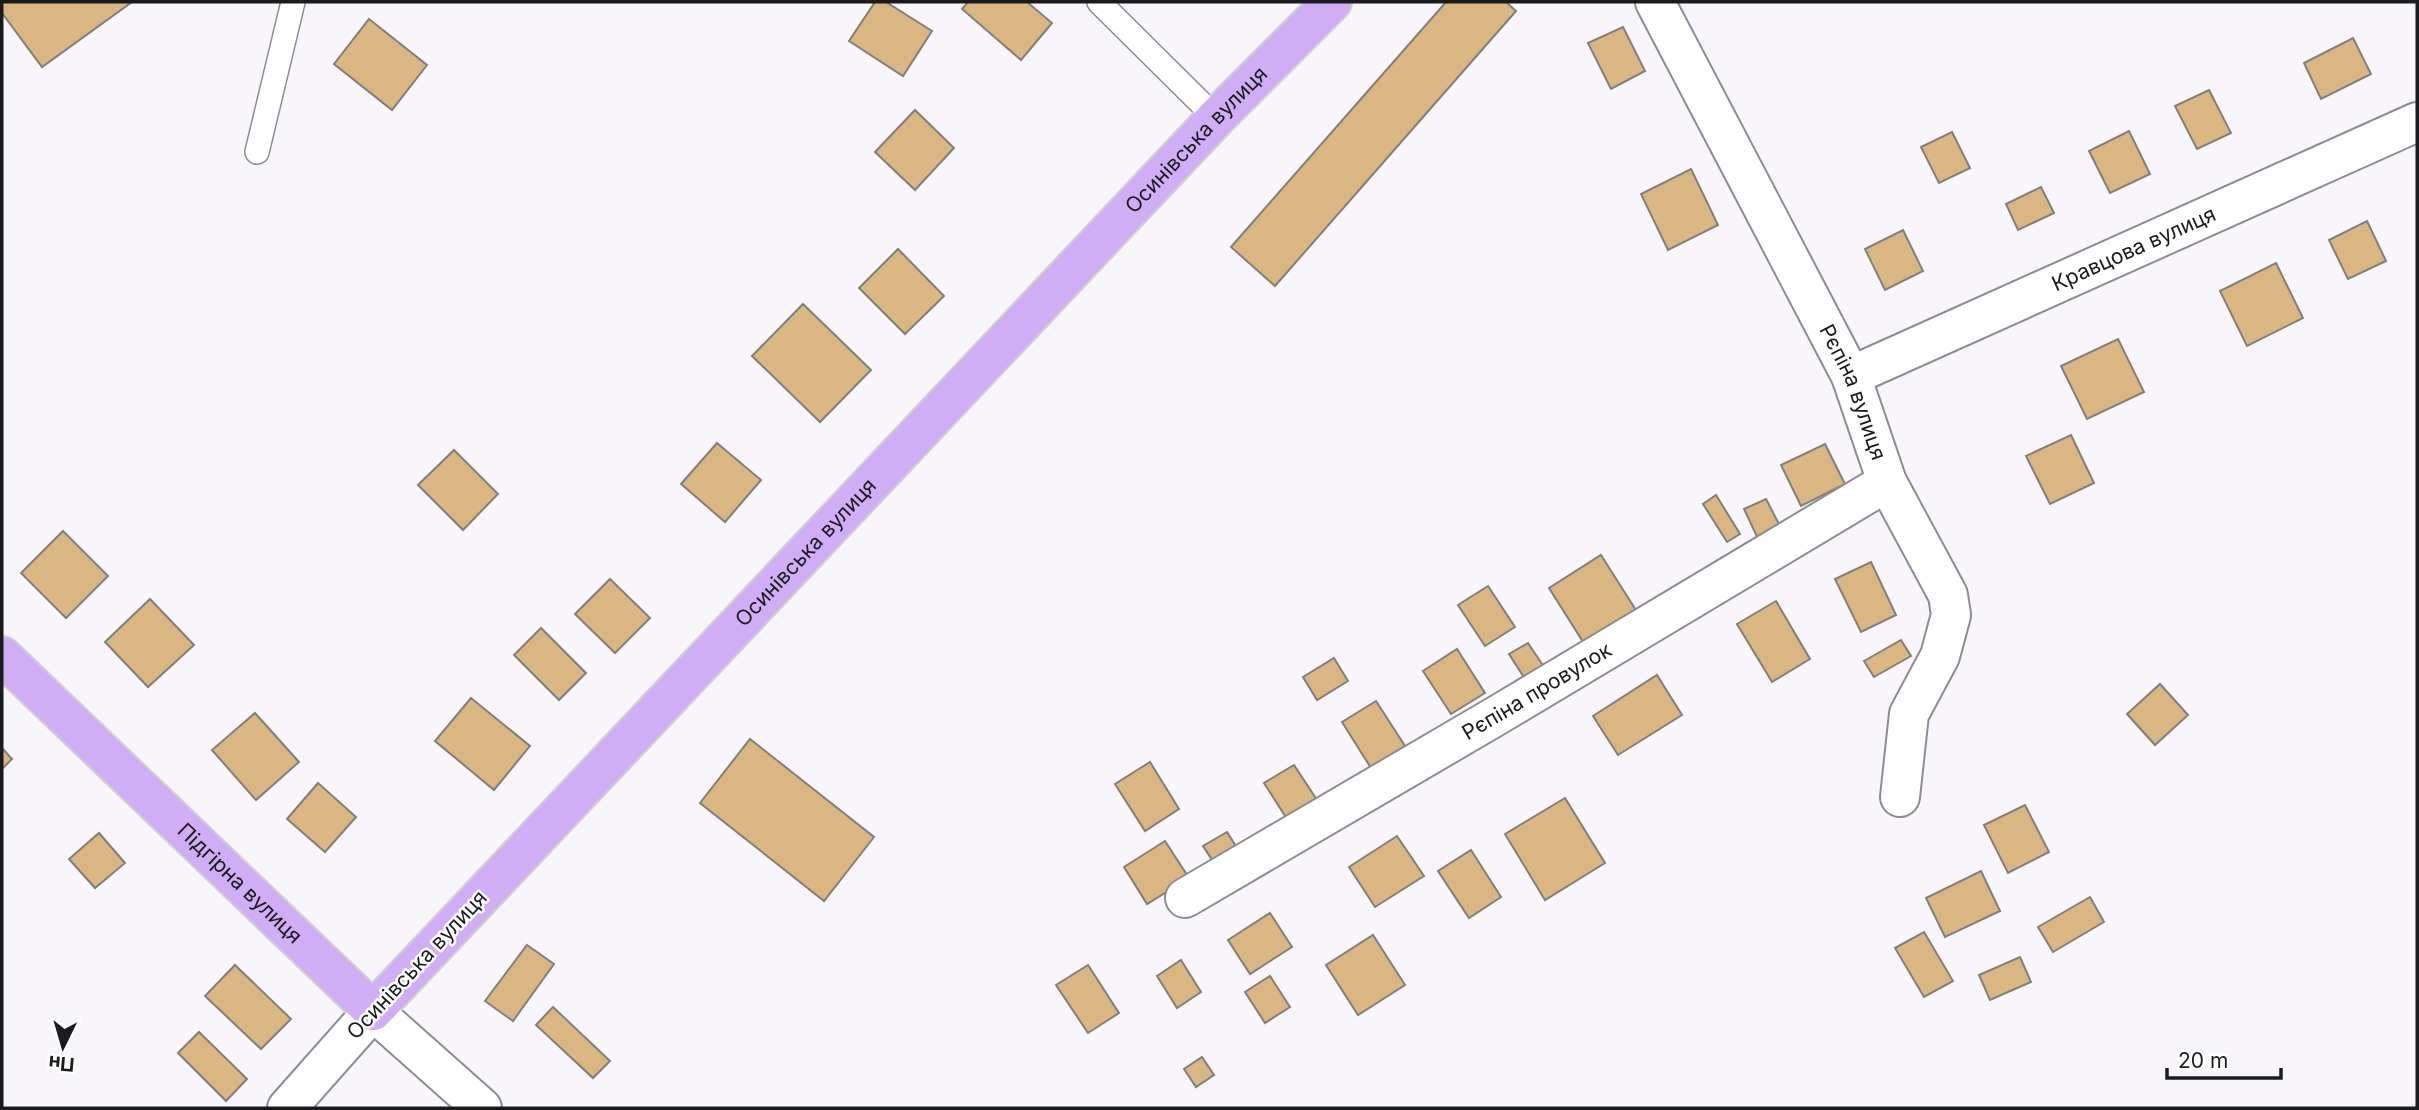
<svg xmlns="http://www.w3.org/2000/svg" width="2419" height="1110" viewBox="0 0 2419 1110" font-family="Inter,sans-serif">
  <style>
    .building { fill: #dab683; stroke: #827f7b; stroke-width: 2 }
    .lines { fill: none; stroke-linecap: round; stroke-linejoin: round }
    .lane-casing { stroke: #8e8c91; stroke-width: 26 }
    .street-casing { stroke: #8e8c91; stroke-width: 42 }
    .primary-casing { stroke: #d1d1d2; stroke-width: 42 }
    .lane { stroke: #fff; stroke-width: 23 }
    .street { stroke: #fff; stroke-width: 38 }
    .primary { stroke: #d0adf4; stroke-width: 38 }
    .labels { text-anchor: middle; stroke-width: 5; stroke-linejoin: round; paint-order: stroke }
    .street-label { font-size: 21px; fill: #1b1a1c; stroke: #fff }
  </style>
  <rect width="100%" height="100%" fill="#f8f6fb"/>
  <g class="building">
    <path d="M2,2h130l-90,65 -40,-54z"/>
    <path d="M875,2h11l46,29 -29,45 -54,-35z"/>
    <path d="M968,2h59l25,21 -31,37 -59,-51z"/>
    <path d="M1446,2h60l10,9 -241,275 -44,-39z"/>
    <path d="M369,19l58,46 -35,45 -58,-46z"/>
    <path d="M1623,27l22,44 -34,18 -23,-46z"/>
    <path d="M2353,38l18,36 -50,25 -17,-36z"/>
    <path d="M2209,90l22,43 -34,16 -22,-43z"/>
    <path d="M915,110l39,38 -39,42 -40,-38z"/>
    <path d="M2129,131l21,43 -40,19 -21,-42z"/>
    <path d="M1952,132l18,36 -31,15 -18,-36z"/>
    <path d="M1691,169l27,56 -50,25 -27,-56z"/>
    <path d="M2041,187l13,26 -36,17 -12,-26z"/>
    <path d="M2367,221l19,40 -38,18 -19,-39z"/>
    <path d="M1903,230l20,41 -38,19 -20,-41z"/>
    <path d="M898,249l46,47 -39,38 -46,-46z"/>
    <path d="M2276,263l27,55 -56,28 -27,-55z"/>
    <path d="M803,304l68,66 -51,52 -68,-66z"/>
    <path d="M2118,339l26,53 -57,27 -26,-53z"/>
    <path d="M2071,435l23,48 -44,21 -24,-48z"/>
    <path d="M717,443l44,37 -36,42 -44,-38z"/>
    <path d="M1825,444l20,40 -44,22 -20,-41z"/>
    <path d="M454,450l44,44 -35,36 -45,-45z"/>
    <path d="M1716,495l24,39 -13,8 -24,-38z"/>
    <path d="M1766,499l16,31 -23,11 -15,-32z"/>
    <path d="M63,531l45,45 -42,42 -45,-45z"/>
    <path d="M1601,555l38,60 -52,33 -38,-60z"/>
    <path d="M1871,562l25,53 -35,17 -26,-53z"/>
    <path d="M610,579l40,39 -35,35 -40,-39z"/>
    <path d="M1488,586l27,41 -30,19 -27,-41z"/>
    <path d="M150,599l44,46 -46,42 -43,-45z"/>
    <path d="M1776,601l34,58 -38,23 -35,-58z"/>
    <path d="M541,628l45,45 -27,27 -45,-45z"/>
    <path d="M1901,640l10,16 -37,21 -10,-16z"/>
    <path d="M1528,643l18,27 -19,12 -18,-28z"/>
    <path d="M1457,649l28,44 -34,21 -28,-43z"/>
    <path d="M1334,658l14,23 -31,19 -14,-23z"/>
    <path d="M1657,675l25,40 -64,40 -25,-39z"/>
    <path d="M2160,684l28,31 -33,30 -28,-31z"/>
    <path d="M471,698l59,48 -36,44 -59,-49z"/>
    <path d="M1376,701l29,45 -34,22 -29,-46z"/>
    <path d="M255,713l44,49 -43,38 -44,-50z"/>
    <path d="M750,739l124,98 -50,64 -124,-98z"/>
    <path d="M2,748l10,11 -10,10z"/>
    <path d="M1150,762l29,47 -34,22 -30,-47z"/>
    <path d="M1294,765l25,38 -30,19 -25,-39z"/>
    <path d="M318,783l38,34 -31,35 -38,-33z"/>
    <path d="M1565,798l40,65 -60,37 -40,-66z"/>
    <path d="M2025,805l24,47 -41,21 -24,-48z"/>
    <path d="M1227,832l12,19 -23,15 -13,-20z"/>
    <path d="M99,833l26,30 -30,25 -26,-29z"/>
    <path d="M1397,836l27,40 -49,31 -26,-40z"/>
    <path d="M1165,841l24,37 -42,26 -23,-37z"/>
    <path d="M1471,850l30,47 -32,21 -31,-47z"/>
    <path d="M1981,871l19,40 -55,26 -19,-39z"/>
    <path d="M2090,897l14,25 -51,30 -15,-25z"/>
    <path d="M1270,913l22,34 -42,27 -22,-34z"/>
    <path d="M1924,932l29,49 -29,16 -29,-49z"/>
    <path d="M1373,935l32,50 -47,30 -32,-50z"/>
    <path d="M527,945l27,19 -41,57 -28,-20z"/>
    <path d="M2020,957l11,25 -41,18 -11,-25z"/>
    <path d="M1181,960l20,32 -24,16 -20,-32z"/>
    <path d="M235,965l56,54 -30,30 -56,-53z"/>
    <path d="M1088,965l31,48 -31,20 -32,-48z"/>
    <path d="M1270,976l20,31 -25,16 -20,-31z"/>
    <path d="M553,1007l57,54 -17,17 -57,-53z"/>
    <path d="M199,1032l48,47 -21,22 -48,-48z"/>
    <path d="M1202,1057l12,18 -18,12 -12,-18z"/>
  </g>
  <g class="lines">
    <defs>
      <g id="lane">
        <path d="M1099,2l117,116"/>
        <path d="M257,152l36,-150"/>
      </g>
      <g id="street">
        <path id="s1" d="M1655,2l196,374 36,106 61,113 3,20 -11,41 -31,58 -9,83"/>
        <path id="s2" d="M1851,376l566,-254"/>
        <path id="s3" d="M1185,898l311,-182 391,-234"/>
        <path d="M287,1108l86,-97 109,97"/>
      </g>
      <g id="primary">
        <path id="s4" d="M2,656l371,355 843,-893 116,-116"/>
      </g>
    </defs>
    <use href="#lane" class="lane-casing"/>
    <use href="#street" class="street-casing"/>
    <use href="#primary" class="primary-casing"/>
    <use href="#lane" class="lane"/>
    <use href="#street" class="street"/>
    <use href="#primary" class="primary"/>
  </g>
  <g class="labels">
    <g class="street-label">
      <text dy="7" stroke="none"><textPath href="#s4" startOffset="1712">Осинівська вулиця</textPath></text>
      <text dy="7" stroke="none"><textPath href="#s2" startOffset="310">Кравцова вулиця</textPath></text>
      <text dy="7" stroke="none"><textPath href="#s1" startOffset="438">Рєпіна вулиця</textPath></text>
      <text dy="7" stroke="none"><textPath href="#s4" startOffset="1144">Осинівська вулиця</textPath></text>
      <text dy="7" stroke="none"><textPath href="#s3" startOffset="408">Рєпіна провулок</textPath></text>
      <text dy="7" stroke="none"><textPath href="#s4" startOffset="329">Підгірна вулиця</textPath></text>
      <text transform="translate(417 965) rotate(-47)" y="7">Осинівська вулиця</text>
    </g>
  </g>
  <rect width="2419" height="1110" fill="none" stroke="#1b1a1c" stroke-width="7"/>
  <g transform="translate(63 1047) rotate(185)" stroke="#ffffff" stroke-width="5" paint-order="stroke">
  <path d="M0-5L12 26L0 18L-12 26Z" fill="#1b1a1c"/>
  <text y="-10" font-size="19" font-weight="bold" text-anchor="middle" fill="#1b1a1c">Пн</text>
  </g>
  <path d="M2167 1068v10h114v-10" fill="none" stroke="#1b1a1c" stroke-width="3.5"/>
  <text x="2178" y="1068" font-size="21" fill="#1b1a1c" stroke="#ffffff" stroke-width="5" paint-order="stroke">20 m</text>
</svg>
